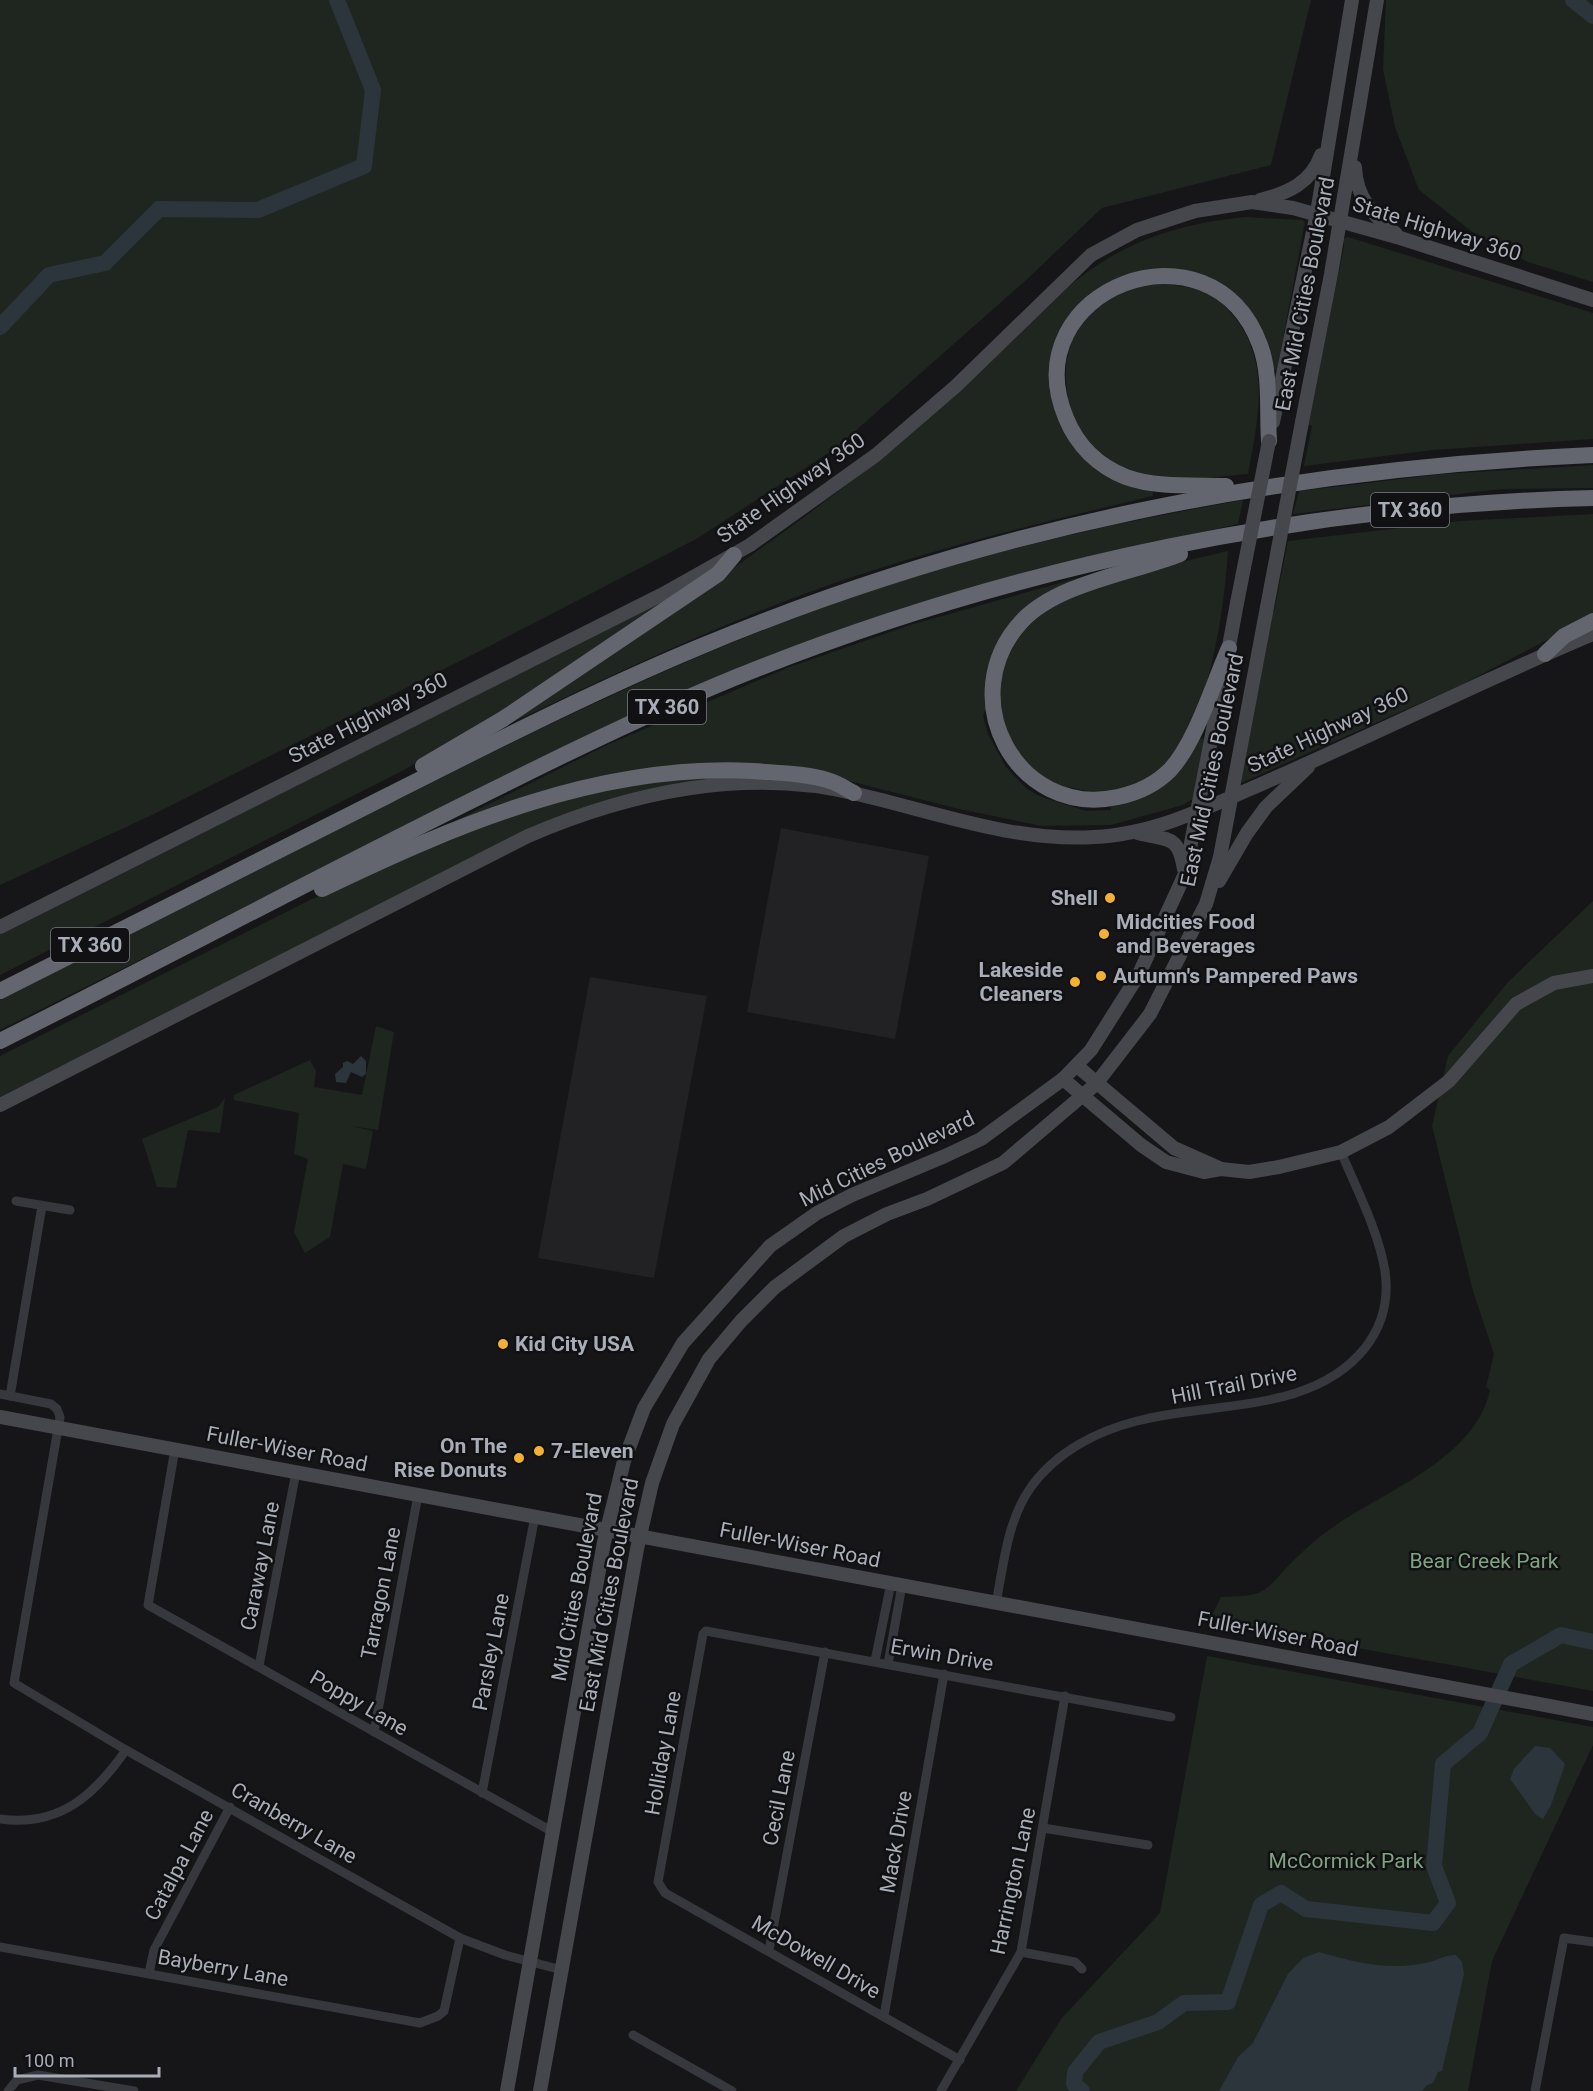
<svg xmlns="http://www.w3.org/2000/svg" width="1593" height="2091" viewBox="0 0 1593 2091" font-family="Roboto,sans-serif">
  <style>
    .built { fill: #222225 }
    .green { fill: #1e261f }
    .water { fill: #2c353c }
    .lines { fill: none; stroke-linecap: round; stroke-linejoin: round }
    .river { stroke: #2c353c; stroke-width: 16 }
    .street { stroke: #37383d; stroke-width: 9 }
    .secondary { stroke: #45474d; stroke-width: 14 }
    .highway { stroke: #63666e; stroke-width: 16 }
    .secondary-bridge { stroke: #45474d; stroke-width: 14 }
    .poi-dot { fill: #f2b134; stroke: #111113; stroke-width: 2 }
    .labels { text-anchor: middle; stroke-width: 5; stroke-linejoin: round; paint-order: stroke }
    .shield { fill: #111113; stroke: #7b7e86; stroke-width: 1.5 }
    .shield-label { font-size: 20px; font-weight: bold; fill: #a8adb8 }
    .street-label { font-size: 21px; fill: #a8adb8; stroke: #111113 }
    .poi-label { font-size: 21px; font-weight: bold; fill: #a8adb8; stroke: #111113; text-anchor: start }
    .park-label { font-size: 21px; fill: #7fa381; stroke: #111113 }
  </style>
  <rect width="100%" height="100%" fill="#161618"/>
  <g class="built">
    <path d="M781,828l148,28 -34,183 -148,-27z"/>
    <path d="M590,977l117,19 -53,282 -116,-20z"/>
  </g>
  <g class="green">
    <path d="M0,0h1311l-40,165 -169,43 -78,74 -188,166 -138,90 -214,111 -334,167 -150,69z"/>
    <path d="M1386,0h207v282l-65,-20 -57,-31 -52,-41 -24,-63 -12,-58z"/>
    <path d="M1246,217l56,3 3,2 -28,148 -6,-1 -9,-33 -76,-63 -102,30 -32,82 5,29 10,21 85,54 1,7c-118,28 -235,56 -349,98 -102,38 -201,85 -299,132 119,-82 240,-163 355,-251 45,-34 86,-72 127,-111 42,-41 83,-87 136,-114 39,-20 80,-29 123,-33z"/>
    <path d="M1348,237l245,76v126l-160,11 -129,16 8,-40 -4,-2 36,-178 -1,-7z"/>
    <path d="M1155,282c15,3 35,4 50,10 13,6 22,16 31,27 35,46 22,102 12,155 -29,2 -82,11 -110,1 -27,-9 -52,-29 -65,-54 -3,-6 -4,-16 -5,-23 -6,-33 0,-68 28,-91 18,-15 37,-19 59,-25z"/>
    <path d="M1593,465v23l-92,1 -208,25 6,-23 144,-17z"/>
    <path d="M1243,500l-5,24 -203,45 -210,67 -607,285 -218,109v-31c127,-64 254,-128 381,-191 139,-70 278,-139 424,-194 141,-53 290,-88 438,-114z"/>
    <path d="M1593,514v102l-130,68 -222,99 31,-172h2l14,-70 172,-20z"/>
    <path d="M1228,551c-4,61 -19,170 -63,215 -26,26 -59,30 -92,22 -7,-1 -16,-2 -22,-5 -25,-15 -43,-40 -51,-67 -2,-9 1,-22 1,-32 2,-23 10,-44 28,-60 43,-39 142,-59 199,-73z"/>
    <path d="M1099,572l-73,39 -43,105 5,18 18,33 20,21 13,8 47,15 25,-1v-5l15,-3 70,-64 10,1 -12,59 -11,7 -72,20 -69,1 -83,-17 -118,-30 -162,-12 -226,55 154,-77 180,-77 123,-43z"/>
    <path d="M664,600l1,2 -178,120 -85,49 -402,204v-42z"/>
    <path d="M715,776v4l-65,9 -70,20 -580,288v-41l312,-157 172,-74 117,-37z"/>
    <path d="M1593,901v790l-384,-70 12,-24c12,-1 26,0 37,-4 15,-6 22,-20 33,-30 12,-12 25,-24 38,-33 52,-38 146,-70 161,-140l-4,-3 8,-33 -21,-63 -41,-165 16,-70 60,-74z"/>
    <path d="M376,1026l18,6 -16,98 -28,-4 23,5 -7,38 -23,-5 -13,73 -25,16 -11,-21 14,-73 -14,-5 5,-41 -65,-13v-5l76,-35 6,11 -2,16 48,8z"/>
    <path d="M225,1098l-5,35 -32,-3 -12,58 -19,-1 -15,-48 76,-32z"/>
    <path d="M1207,1656l386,71v18l-101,216 -24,130h-452l45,-72 99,-106z"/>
  </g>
  <g class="water">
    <path d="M361,1056l5,5v13l-4,3 -11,-5 -5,11 -10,-1 -1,-8 8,-7v-4l4,-2 6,3z"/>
    <path d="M1535,1746l15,2 15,16 -14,41 -8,14 -7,-4 -26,-36 4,-10z"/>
    <path d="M1319,1952c34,10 70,19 106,11 12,-2 19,-8 31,-8l6,7 2,12 -22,97 -4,1 -5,11 -6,2 -5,6h-203l19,-34 15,-14 35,-69 15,-16z"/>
  </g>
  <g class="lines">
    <g class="river">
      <path d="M1573,0l20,16"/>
      <path d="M0,327l49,-52 56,-12 54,-54 99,1 106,-44 9,-76 -36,-90"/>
      <path d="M1082,2091l-8,-7 1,-12 24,-30 59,-20 26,-19 44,-1 33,-97 20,-12 25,16 127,14 15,-20 -14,-37 9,-102 37,-31 31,-69 50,-29 32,7"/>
    </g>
    <g class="street">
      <path d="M16,1201l54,9"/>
      <path d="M0,1394l51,10 6,5 3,8 -46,266 112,67 334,188 45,17 57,15"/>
      <path d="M10,1396l32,-190"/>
      <path d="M175,1449l-27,156 405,227"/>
      <path d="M996,1603c8,-40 11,-82 35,-116 25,-35 66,-56 106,-66 76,-20 175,-7 228,-73 18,-23 24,-49 20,-77 -7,-41 -28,-81 -44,-119"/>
      <path d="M875,1661l16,-78"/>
      <path d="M888,1664l14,-79"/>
      <path d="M259,1666l37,-194"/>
      <path d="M374,1732l44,-237"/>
      <path d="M482,1793l53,-277"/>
      <path d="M0,1819c59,8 94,-23 126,-69"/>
      <path d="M1043,1828l105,17"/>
      <path d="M0,1947l420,76 18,-7 6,-5 16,-73"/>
      <path d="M769,1950l56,-298"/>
      <path d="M1021,1952l54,10 7,7"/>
      <path d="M149,1973l5,-23 76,-143"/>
      <path d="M884,2016l60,-342"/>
      <path d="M633,2035l99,56"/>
      <path d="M960,2060l-295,-167 -7,-11 45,-248 3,-3 465,86"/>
      <path d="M8,2091l9,-11 21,-5 96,16"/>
      <path d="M941,2091l80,-139 44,-256"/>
      <path d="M1535,2091l29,-153 29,4"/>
    </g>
    <g class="secondary">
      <path d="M1355,167c1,31 18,48 41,67"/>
      <path d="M1260,200c28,-7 51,-17 61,-45"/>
      <path d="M1273,422l44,-209 35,-213"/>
      <path d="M1302,422l29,-148 46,-274"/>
      <path d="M1227,657l10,-54"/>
      <path d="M1138,833c29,8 40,0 46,36"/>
      <path d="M1219,881l28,-48 19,-26 42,-40"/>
      <path d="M0,927l663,-333 87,-49 126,-90 80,-69 135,-131 46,-25 58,-19 57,-9 41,6 107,30 193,62"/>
      <path d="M1077,1066l97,82 47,21"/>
      <path d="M1063,1079l78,66 25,17 38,10 17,-3 28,3 30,-5 62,-15 48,-25 60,-46 67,-77 38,-21 39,-7"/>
      <path d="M0,1105l528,-269c102,-44 218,-69 329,-42 78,18 156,48 237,43 64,-3 123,-34 181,-59 107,-47 211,-99 318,-144"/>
      <path d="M0,1417l1593,297"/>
      <path d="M507,2091l97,-549 20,-81 20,-53 39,-65 87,-97 47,-33 35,-18 93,-39 36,-17 82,-60 28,-29 48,-76 46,-100 38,-196"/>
      <path d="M540,2091l97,-542 15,-66 21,-59 36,-65 32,-38 34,-34 69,-51 43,-22 40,-15 76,-36 93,-79 54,-70 56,-110 14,-47 47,-250"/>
    </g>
    <g class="highway">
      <path d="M1226,486c-32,-1 -70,2 -100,-9 -28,-11 -49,-32 -60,-59 -54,-129 145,-205 194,-73 11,29 7,65 9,96"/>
      <path d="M1180,554c-48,19 -122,29 -158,67 -70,75 -6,198 96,176 19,-4 38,-13 52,-27 26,-28 43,-86 59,-122"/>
      <path d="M1545,654l19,-18 29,-15"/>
      <path d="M423,766l80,-47 215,-145 16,-19"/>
      <path d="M322,889c135,-65 278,-126 431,-118 24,2 54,2 77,10 8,2 16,8 24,12"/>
      <path d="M0,991c129,-66 259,-131 389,-196 101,-51 203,-103 308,-147 288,-121 585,-179 896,-193"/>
      <path d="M0,1041c168,-84 334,-173 503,-256 84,-42 169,-83 256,-117 264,-104 551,-163 834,-170"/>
    </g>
    <g class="secondary-bridge">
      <path d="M1237,603l32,-162"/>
      <path d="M1267,607l35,-185"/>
    </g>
  </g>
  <g class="poi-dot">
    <circle cx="1110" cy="898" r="6"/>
    <circle cx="1104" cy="934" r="6"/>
    <circle cx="1101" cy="976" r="6"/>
    <circle cx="1075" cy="982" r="6"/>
    <circle cx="503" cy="1344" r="6"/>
    <circle cx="539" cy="1451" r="6"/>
    <circle cx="519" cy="1458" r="6"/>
  </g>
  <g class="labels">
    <g class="shield">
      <rect x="1371" y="493" width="78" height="34" rx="4.5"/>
      <rect x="628" y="690" width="78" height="34" rx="4.5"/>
      <rect x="51" y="928" width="78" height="34" rx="4.5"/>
    </g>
    <g class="shield-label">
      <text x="1410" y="517">TX 360</text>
      <text x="667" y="714">TX 360</text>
      <text x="90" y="952">TX 360</text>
    </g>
    <g class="street-label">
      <text transform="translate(1437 229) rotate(17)" y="7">State Highway 360</text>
      <text transform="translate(1305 294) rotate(-79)" y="7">East Mid Cities Boulevard</text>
      <text transform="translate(791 488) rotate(-35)" y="7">State Highway 360</text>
      <text transform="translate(368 718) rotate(-27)" y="7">State Highway 360</text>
      <text transform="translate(1328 730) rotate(-25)" y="7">State Highway 360</text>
      <text transform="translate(1212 770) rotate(-78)" y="7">East Mid Cities Boulevard</text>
      <text transform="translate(887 1159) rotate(-26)" y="7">Mid Cities Boulevard</text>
      <text transform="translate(1234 1385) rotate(-11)" y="7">Hill Trail Drive</text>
      <text transform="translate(287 1449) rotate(11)" y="7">Fuller-Wiser Road</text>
      <text transform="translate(800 1545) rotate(11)" y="7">Fuller-Wiser Road</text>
      <text transform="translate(260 1566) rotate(-79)" y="7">Caraway Lane</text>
      <text transform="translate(577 1587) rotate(-79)" y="7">Mid Cities Boulevard</text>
      <text transform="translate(381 1593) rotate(-79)" y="7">Tarragon Lane</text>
      <text transform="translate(609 1595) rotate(-79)" y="7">East Mid Cities Boulevard</text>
      <text transform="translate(1278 1634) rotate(11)" y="7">Fuller-Wiser Road</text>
      <text transform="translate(491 1652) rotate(-79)" y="7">Parsley Lane</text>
      <text transform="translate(942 1655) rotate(10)" y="7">Erwin Drive</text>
      <text transform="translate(359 1703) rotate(30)" y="7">Poppy Lane</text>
      <text transform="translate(663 1753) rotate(-80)" y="7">Holliday Lane</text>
      <text transform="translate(779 1798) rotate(-79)" y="7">Cecil Lane</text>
      <text transform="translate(294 1823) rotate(30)" y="7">Cranberry Lane</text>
      <text transform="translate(896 1842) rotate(-80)" y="7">Mack Drive</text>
      <text transform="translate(179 1865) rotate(-62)" y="7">Catalpa Lane</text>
      <text transform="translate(1013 1881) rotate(-78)" y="7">Harrington Lane</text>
      <text transform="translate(816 1957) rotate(30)" y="7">McDowell Drive</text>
      <text transform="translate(223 1968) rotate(10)" y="7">Bayberry Lane</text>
    </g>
    <g class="poi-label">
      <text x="1098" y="905" text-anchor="end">Shell</text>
      <text x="1116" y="929">Midcities Food<tspan x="1116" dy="24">and Beverages</tspan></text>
      <text x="1063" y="977" text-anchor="end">Lakeside<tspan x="1063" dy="24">Cleaners</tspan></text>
      <text x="1113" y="983">Autumn's Pampered Paws</text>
      <text x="515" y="1351">Kid City USA</text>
      <text x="507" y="1453" text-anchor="end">On The<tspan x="507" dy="24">Rise Donuts</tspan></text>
      <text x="551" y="1458">7-Eleven</text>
    </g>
    <g class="park-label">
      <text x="1484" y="1568">Bear Creek Park</text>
      <text x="1346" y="1868">McCormick Park</text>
    </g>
  </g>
  <path d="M15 2067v9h144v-9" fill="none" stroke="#a8adb8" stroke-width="3"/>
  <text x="24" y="2067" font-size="18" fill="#a8adb8" stroke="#111113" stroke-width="4.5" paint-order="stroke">100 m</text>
</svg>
